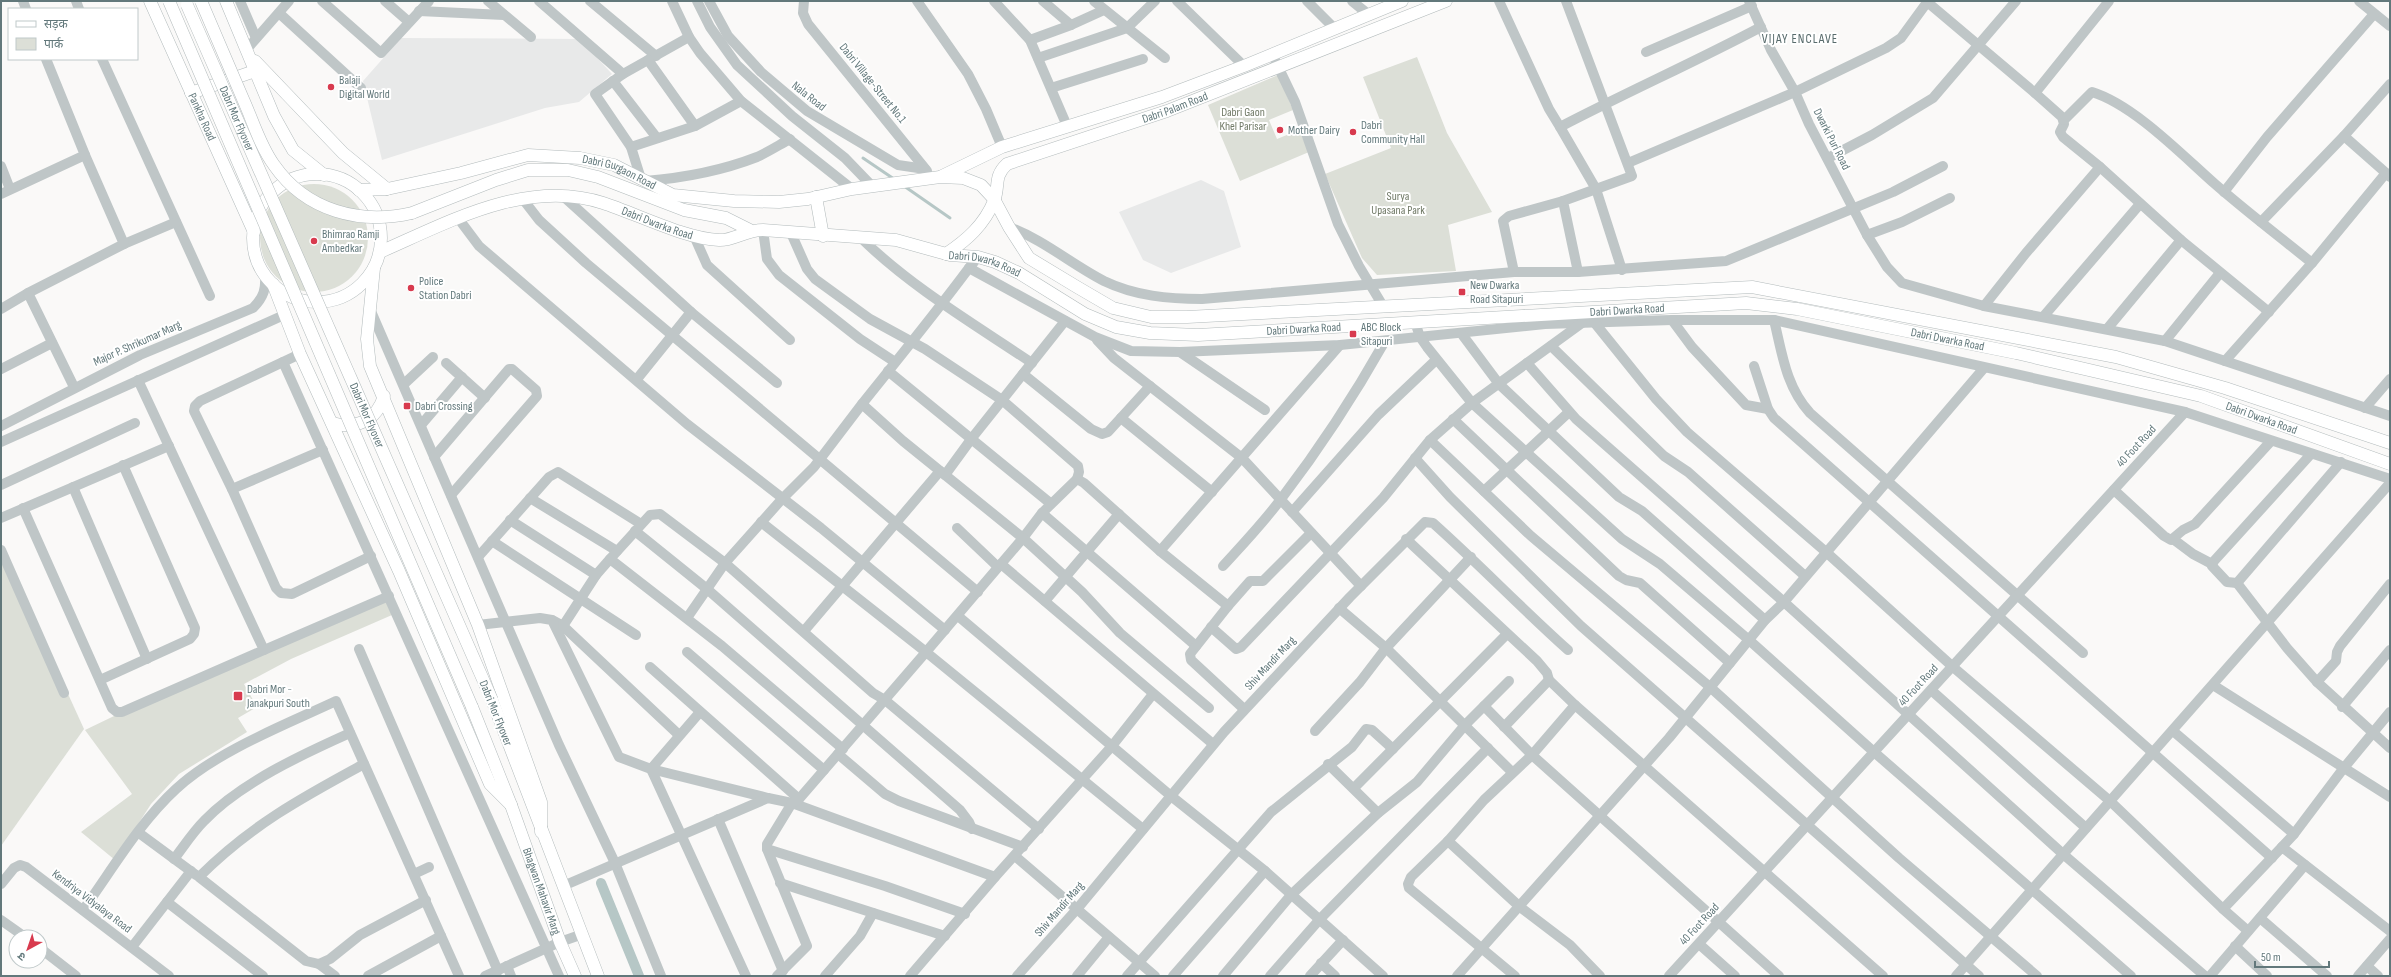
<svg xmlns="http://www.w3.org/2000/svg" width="2391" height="977" viewBox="0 0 2391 977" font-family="'Sofia Sans Condensed','Noto Sans Devanagari',sans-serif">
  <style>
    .built { fill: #e8e9e9 }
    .green { fill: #dcdfd7 }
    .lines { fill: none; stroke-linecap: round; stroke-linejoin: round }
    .stream { stroke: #b6c7c6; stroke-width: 3 }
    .canal { stroke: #b6c7c6; stroke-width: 10 }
    .major-casing { stroke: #b3bbbc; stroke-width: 13 }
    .minor { stroke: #bfc6c7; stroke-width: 10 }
    .major { stroke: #fff; stroke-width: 12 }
    .major-bridge-casing { stroke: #b3bbbc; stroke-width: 13; stroke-linecap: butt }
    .major-bridge { stroke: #fff; stroke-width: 12 }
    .poi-dot { fill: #d83a4e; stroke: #fff; stroke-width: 1.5 }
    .labels { text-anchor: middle; stroke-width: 4; stroke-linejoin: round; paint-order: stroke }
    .poi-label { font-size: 12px; fill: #62787b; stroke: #fff; text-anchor: start }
    .street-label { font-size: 12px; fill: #62787b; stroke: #fff }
    .park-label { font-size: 12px; fill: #707966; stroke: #fff }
    .neighbourhood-label { font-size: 13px; letter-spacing: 1px; fill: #586b6c; stroke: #fff }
  </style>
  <rect width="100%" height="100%" fill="#faf9f8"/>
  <g class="built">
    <path d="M401,38l179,1 32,35 -33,28 -34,6 -163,52 -19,-79z"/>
    <path d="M1201,180l23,11 17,56 -70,26 -28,-13 -24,-48z"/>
  </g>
  <g class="green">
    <path d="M1417,57l30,76 45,79 -44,13 8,46 -79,4 -15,-17 -37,-84 66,-26 -28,-71z"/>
    <path d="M1278,75l15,35 -24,10 8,19 22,-9 10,22 -69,29 -32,-76z"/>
    <circle cx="314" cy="238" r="54"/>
    <path d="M1,547l83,182 -83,117z"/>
    <path d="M385,600l7,15 -101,44 -47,25 13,23 -19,11 9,14 -68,42 -28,30 -36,56 -34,-28 51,-38 -47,-64 54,-26z"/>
  </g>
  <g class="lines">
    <g class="stream">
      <path d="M863,158l31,21"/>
      <path d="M904,186l46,32"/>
    </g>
    <path class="canal" d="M601,883l38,93"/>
    <defs>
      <g id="major">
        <path id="s1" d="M150,1l104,231"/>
        <path d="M226,1l48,115 19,34 31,25"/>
        <path d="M255,61l88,92 44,36"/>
        <path d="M191,93l64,-22"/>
        <circle cx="317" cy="238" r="64"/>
        <path d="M942,176l60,-29 160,-50 82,-31 158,-65"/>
        <path id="s2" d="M359,190l28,-1 74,-16 67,-18 52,3 34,7 59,30 61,6 45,1 29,-3 44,-10 88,-12 23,1 18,7 13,14 15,28 20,31 48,29 36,21 38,9h36l565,-30 364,70 109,31 165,55"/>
        <path d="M816,197l7,39"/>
        <path d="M412,213l84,-33 32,-10h40l30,7 86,33 42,8 24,12"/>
        <path id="s3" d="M380,252c69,-30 147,-74 223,-49 34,11 83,36 116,37 13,1 27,-10 44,-10l133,10 54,15 28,2 17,5 24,11 66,41 31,13 34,6 48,2 548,-32 51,6 219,44 185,43 189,68"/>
        <path id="s4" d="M946,254c21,-14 38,-29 48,-53 6,-15 -1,-24 13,-37l160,-53 279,-110"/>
        <path d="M374,268l-7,71 3,27 108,259 63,177v30"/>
        <path d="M273,284l27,70 99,217 91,213 21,21"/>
        <path d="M332,423c24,7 45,-3 52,-27"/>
        <path d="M492,700l106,276"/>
        <path id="s5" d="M472,707l39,98 49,137 15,34"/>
      </g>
    </defs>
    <use href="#major" class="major-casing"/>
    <g class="minor">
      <path d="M23,1l3,8"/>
      <path d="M76,1l3,8"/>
      <path d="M240,1l16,37"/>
      <path d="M322,1l59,52 48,-52"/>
      <path d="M385,1l24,21"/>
      <path d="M488,1l43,36"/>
      <path d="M539,1l84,73 66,-37"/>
      <path d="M590,1l66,55"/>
      <path d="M672,1l17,36 11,16 41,48 111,88"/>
      <path d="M697,1l13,26 27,38 55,51 53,42 27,28"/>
      <path d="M709,1l19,35 33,36 46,39 91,54 27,4"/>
      <path d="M804,1l-1,12 5,11 119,147"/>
      <path d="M917,1l51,73 18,35 16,38"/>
      <path d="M994,1l36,39 37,86"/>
      <path d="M1043,1l28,24"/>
      <path d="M1094,1l71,57"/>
      <path d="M1177,1l67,65"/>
      <path d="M1307,1l27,27"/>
      <path d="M1352,1l16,13"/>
      <path d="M1499,1l50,108 11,18c67,-35 135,-65 201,-100"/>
      <path d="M1749,1l22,49 24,42 14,32 58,111 20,32 15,16 82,23 181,35 225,75"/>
      <path d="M1926,1l109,92 74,-92"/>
      <path d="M2359,1l31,25"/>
      <path d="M419,11l85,4"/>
      <path d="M279,13l82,75"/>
      <path d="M1030,40l41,-15 33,-15"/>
      <path d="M247,49l42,-48"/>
      <path d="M1646,52l106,-46"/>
      <path d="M1272,54l23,48 43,122 21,42 24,40"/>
      <path d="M1038,58l89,-30 28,-27"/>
      <path d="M102,59l108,237"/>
      <path d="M648,60l47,66"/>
      <path d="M623,74l-28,20 36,53 10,32"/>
      <path d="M613,81l44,57"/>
      <path d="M1051,88l92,-29"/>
      <path d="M2035,93l27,24 2,7 -4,8 3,5 37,30 81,73 88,72"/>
      <path d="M2064,120l28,-28c42,13 90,63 123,92 32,28 65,53 97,79l74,-90 4,4"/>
      <path d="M1560,127l36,62 26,81"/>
      <path d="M2344,136l42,37"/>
      <path d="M631,147l64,-21 46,-25"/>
      <path d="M1828,158l44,-23 61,-37 83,-97"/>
      <path d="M1628,163l167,-71 91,-44 15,-10 27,-37"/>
      <path d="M1,166l9,23"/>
      <path d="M645,181c38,-3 76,-10 112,-24 11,-5 22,-12 33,-18"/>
      <path d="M2224,192l43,-55 107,-123"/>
      <path d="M1,194l84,-39 -39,-96"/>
      <path d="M563,196l128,116 86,71"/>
      <path d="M522,198l17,22 47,43 392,329"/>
      <path d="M458,218l21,28 208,178 134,104 124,102"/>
      <path d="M2261,222l83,-86 46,-52"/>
      <path d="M1009,227c35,13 62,37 95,54 31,15 65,18 98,18l312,-27h64l-15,-71 69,-25 -66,-175"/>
      <path d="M763,230l4,29 12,16 81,64 35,23"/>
      <path d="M791,233l16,36 8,10 55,40 55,30 77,51 76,66 1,6 -2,7 -35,34"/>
      <path d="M1867,235l35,-13 48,-24"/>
      <path d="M695,238l12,27 83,75"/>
      <path d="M861,238c50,49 113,86 171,125"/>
      <path d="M124,244l52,-22"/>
      <path d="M978,257l-9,11 126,69 36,14 49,1 160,-7 205,-21 127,-4h102l411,92 205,67"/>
      <path d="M969,268c-35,47 -71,91 -107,136l41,37 120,97 19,-25 154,133"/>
      <path d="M1514,272l-11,-51 6,-5 54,-15"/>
      <path d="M1578,272l148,-11 167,-69 50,-26"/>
      <path d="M1984,306l42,-53 74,-86"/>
      <path d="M1,309l27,-16"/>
      <path d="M370,309l189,436 56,118 46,113"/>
      <path d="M2043,317l97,-113"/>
      <path d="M1672,320l20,27 54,58 22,4"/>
      <path d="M1774,320c8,33 12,67 36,93l273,240"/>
      <path d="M1415,322l5,15 7,10 45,56 150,136 38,25 89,76 125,112 257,224"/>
      <path d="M1594,322l62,77 31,33 139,120 127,115 157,134 113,108 59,-62 108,84"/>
      <path d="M2107,329l74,-89"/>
      <path d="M1461,333l38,51 120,113 23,14 123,109"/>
      <path d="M1097,340l17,18 128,100 119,128"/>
      <path d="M2165,341l55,-68"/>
      <path d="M1551,346l113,110 24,16 117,104"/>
      <path d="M1180,352l85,58"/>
      <path d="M300,354l-100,47 -5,5 -1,5 38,78 44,99 5,5 11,1 79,-38"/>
      <path d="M2225,361l87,-98"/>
      <path d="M283,362l276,614"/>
      <path d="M446,363l39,35"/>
      <path d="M1527,363l49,56 208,183 279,252 142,122"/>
      <path d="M1754,366l14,43 6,9 498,440"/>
      <path d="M1,369l51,-26"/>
      <path d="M888,371l162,132"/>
      <path d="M1023,374l68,55 11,5 6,-2 42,-46"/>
      <path d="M637,379l54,-67"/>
      <path d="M404,384l29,-27"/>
      <path d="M74,387l-46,-94 96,-49 -39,-89"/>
      <path d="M2365,408l25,-29"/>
      <path d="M1121,418l91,74"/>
      <path d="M1453,419l166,157 7,4 14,3 90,80"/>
      <path d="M421,425l41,-48"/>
      <path d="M1,426l139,-71 113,-47c11,-11 13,-19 12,-34"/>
      <path d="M1430,440l101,96 179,151 189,171 138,118"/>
      <path d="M1,442l283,-127"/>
      <path d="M2311,454l-97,107 -2,5 15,16 10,1 104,-121"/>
      <path d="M434,457l75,-88h3l24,21 1,6 -86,99"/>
      <path d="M1415,458l35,39 131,129 398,350"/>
      <path d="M945,475l27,-37 93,-117"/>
      <path d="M1077,479l7,4 76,68 180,-206"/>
      <path d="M1,485l134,-62"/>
      <path d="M73,487l74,172"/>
      <path d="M232,489l91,-39"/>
      <path d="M2114,490l50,46 7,4 12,-10 12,-6 76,-83"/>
      <path d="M1484,491l85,-79"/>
      <path d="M530,498l87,53"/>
      <path d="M23,508l89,200 5,4h5l142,-62 -126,-270"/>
      <path d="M1292,512l86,-97 58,-55"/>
      <path d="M1,518l168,-72"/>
      <path d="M510,520l86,55"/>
      <path d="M761,522l165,130 97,-114 59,54 38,41 89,75"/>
      <path d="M957,528l41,39"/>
      <path d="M635,531l72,58 253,221 9,12 3,7"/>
      <path d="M1406,539l131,122 10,12 2,7 26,25 308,271"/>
      <path d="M2173,539l20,15 19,10"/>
      <path d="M492,541l144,94"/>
      <path d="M1,550l63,143"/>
      <path d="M1160,551l68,55"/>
      <path d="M478,557l71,-80 9,-5 83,52"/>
      <path d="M1001,564l212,180"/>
      <path d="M1223,566c20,-22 41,-44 58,-67 39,-51 73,-103 104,-158"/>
      <path d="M2237,583l50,65 30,34 73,66"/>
      <path d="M1045,601l74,-87"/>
      <path d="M1339,608l47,40 126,124"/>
      <path d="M958,616l213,180 94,75 118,105"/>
      <path d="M687,618l38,-55 57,-64 32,-32 48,-63"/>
      <path d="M552,620l11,6 116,109"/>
      <path d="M478,625l62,-7 12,2 67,137 32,12 117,29"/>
      <path d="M563,626l33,-51 14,-16"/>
      <path d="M1211,627l25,22 5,-2 142,-149 47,-58 42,-37 110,-80"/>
      <path d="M804,631l136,-160"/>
      <path d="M359,649l139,322"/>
      <path d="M264,650l125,-54"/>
      <path d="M687,652l137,118"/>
      <path d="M650,667l149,132"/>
      <path d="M100,680l90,-41 4,-5 1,-6 -72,-163"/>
      <path d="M2317,682l19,-21 1,-9 3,-6 50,-62"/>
      <path d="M2213,685l177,112"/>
      <path d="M1931,690l155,138"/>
      <path d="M1484,706l48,49 247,221"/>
      <path d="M2342,707l48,-57"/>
      <path d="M1244,709l-53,-49 -1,-6 38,-48 22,-25h13l48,-48"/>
      <path d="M700,712l-49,57 95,207"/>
      <path d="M1504,727l45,-47"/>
      <path d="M1315,731l45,-49 26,-34 85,-91"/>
      <path d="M2173,731l121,103 -12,13"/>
      <path d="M843,749l-121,-103 -112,-87 40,-44 10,-1 65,49 148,130 12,7 154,129"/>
      <path d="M838,754l47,40 14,7 124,46"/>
      <path d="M364,764c-63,34 -114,62 -165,113l107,84 13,3 11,-5 30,-24 66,-35"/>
      <path d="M1328,764l50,49"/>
      <path d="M1354,788l153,-154"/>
      <path d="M718,819l65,152"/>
      <path d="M139,833l57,42"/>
      <path d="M2294,834l49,-65 47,-57"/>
      <path d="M1448,841l72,66 50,38 30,31"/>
      <path d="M767,849l118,37 80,28"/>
      <path d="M1015,856l140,120"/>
      <path d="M174,859c10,-13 19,-27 30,-38 36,-38 99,-67 146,-88"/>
      <path d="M414,874l15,-7"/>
      <path d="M780,883l165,53"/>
      <path d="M1,884l13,-16 6,-3 6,2 143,109"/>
      <path d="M563,886l205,-88 24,5 203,74 117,-131 41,-52"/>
      <path d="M167,902l96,74"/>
      <path d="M2223,909l25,22"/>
      <path d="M83,910c29,-40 56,-87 93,-121 41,-38 109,-64 160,-88l123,275"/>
      <path d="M2260,918l67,58"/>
      <path d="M1,920l24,17"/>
      <path d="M1699,944l36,32"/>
      <path d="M2235,946l32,30"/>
      <path d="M132,947l59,-76"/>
      <path d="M40,948l36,28"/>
      <path d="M1321,963l14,13"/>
      <path d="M319,964l16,12"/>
      <path d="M507,966l4,10"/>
      <path d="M2367,966l11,10"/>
      <path d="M368,976l73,-40"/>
      <path d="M485,976l75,-34 20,-7"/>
      <path d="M777,976l30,-30 -40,-97v-5l25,-41 7,-4 127,-147 217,177"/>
      <path d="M825,976l35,-40 13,-23"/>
      <path d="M910,976l85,-99"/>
      <path d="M1017,976l60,-67 147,-177 126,-135 75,-75 8,1c46,41 89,86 135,127"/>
      <path d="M1077,976l32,-39"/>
      <path d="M1127,976l144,-164 81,-65 14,-18 6,1 21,19"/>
      <path d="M1173,976l92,-105"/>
      <path d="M1223,976l68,-81 87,-82 39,-31 48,-57 44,-44"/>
      <path d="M1270,976l50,-57 168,-171"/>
      <path d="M1310,976l33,-36"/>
      <path d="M1457,976l212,-238 96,-118 19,-18 200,-234"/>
      <path d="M1515,976l-106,-88 -1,-4 3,-7 37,-36 36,-41 48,-45 43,-50"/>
      <path d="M1669,976l516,-564"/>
      <path d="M1956,976l434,-493"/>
      <path d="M2210,976l95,-111"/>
      <path d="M2358,976l32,-37"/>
    </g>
    <use href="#major" class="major"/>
    <defs>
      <g id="major-bridge">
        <path d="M169,1l303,706"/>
        <path d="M201,1c14,33 28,65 42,98 10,22 17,47 31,66 32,46 86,60 138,48"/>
        <path id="s6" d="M187,5l305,695"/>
      </g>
    </defs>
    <use href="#major-bridge" class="major-bridge-casing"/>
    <use href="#major-bridge" class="major-bridge"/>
  </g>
  <g class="poi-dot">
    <circle cx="331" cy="87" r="4"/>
    <circle cx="1280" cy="130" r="4"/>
    <circle cx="1353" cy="132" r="4"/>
    <circle cx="314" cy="241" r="4"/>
    <circle cx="411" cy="288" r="4"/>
    <rect x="1458" y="288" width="8" height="8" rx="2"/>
    <rect x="1349" y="330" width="8" height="8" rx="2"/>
    <rect x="403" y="402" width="8" height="8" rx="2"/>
    <rect x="233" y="691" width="10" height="10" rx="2"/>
  </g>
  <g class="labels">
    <g class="poi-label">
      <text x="339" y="84">Balaji<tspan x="339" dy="14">Digital World</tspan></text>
      <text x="1361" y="129">Dabri<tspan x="1361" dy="14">Community Hall</tspan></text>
      <text x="1288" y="134">Mother Dairy</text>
      <text x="322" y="238">Bhimrao Ramji<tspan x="322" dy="14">Ambedkar</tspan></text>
      <text x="419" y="285">Police<tspan x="419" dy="14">Station Dabri</tspan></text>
      <text x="1470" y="289">New Dwarka<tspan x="1470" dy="14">Road Sitapuri</tspan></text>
      <text x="1361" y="331">ABC Block<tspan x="1361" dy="14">Sitapuri</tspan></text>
      <text x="415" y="410">Dabri Crossing</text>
      <text x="247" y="693">Dabri Mor -<tspan x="247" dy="14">Janakpuri South</tspan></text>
    </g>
    <g class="street-label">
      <text transform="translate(873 83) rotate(51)" y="4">Dabri Village-Street No.1</text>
      <text transform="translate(809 96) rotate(38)" y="4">Nala Road</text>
      <text dy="4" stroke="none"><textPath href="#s4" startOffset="290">Dabri Palam Road</textPath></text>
      <text dy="4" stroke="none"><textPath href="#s1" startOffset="127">Pankha Road</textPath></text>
      <text dy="4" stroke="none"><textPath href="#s6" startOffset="124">Dabri Mor Flyover</textPath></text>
      <text transform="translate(1832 139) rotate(63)" y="4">Dwarki Puri Road</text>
      <text dy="4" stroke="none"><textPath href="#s2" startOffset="267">Dabri Gurgaon Road</textPath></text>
      <text dy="4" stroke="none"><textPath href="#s3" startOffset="292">Dabri Dwarka Road</textPath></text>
      <text dy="4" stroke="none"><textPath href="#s3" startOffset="627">Dabri Dwarka Road</textPath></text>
      <text dy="4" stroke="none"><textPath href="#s3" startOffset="1287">Dabri Dwarka Road</textPath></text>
      <text dy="4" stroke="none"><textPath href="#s3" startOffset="963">Dabri Dwarka Road</textPath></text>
      <text dy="4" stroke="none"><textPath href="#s3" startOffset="1611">Dabri Dwarka Road</textPath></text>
      <text transform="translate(137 343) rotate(-24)" y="4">Major P. Shrikumar Marg</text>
      <text dy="4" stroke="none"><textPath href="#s6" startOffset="448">Dabri Mor Flyover</textPath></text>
      <text dy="4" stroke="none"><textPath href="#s3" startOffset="1935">Dabri Dwarka Road</textPath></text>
      <text transform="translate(2136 446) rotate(-47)" y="4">40 Foot Road</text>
      <text transform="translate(1270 663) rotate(-47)" y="4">Shiv Mandir Marg</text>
      <text transform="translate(1918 685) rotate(-47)" y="4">40 Foot Road</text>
      <text transform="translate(496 713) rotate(68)" y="4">Dabri Mor Flyover</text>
      <text dy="4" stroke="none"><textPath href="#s5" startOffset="197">Bhagwan Mahavir Marg</textPath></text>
      <text transform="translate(92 901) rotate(37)" y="4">Kendriya Vidyalaya Road</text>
      <text transform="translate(1059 909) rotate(-49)" y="4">Shiv Mandir Marg</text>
      <text transform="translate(1699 924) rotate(-47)" y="4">40 Foot Road</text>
    </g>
    <g class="park-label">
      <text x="1243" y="116">Dabri Gaon<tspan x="1243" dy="14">Khel Parisar</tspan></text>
      <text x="1398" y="200">Surya<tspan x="1398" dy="14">Upasana Park</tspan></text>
    </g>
    <g class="neighbourhood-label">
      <text x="1800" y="43">VIJAY ENCLAVE</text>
    </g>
  </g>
  <rect width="2391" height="977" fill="none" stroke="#62787b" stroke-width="4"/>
  <rect x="8" y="8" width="130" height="52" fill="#ffffff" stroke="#c0c9ca"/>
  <rect x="16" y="21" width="20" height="6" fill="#ffffff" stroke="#c0c9ca"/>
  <text x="44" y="28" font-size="12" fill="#62787b">सड़क</text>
  <rect x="16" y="38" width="20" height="12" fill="#dcdfd7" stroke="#c0c9ca"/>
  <text x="44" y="48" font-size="12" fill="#62787b">पार्क</text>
  <g transform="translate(28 949) rotate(220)"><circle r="19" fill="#ffffff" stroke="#c0c9ca"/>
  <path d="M0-3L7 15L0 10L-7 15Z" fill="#d83a4e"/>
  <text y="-6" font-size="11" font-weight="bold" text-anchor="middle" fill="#62787b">उ</text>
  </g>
  <path d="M2255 961v6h74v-6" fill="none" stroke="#62787b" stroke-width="2"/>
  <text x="2261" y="961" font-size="12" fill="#62787b" stroke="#ffffff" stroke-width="3" paint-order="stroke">50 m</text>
</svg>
